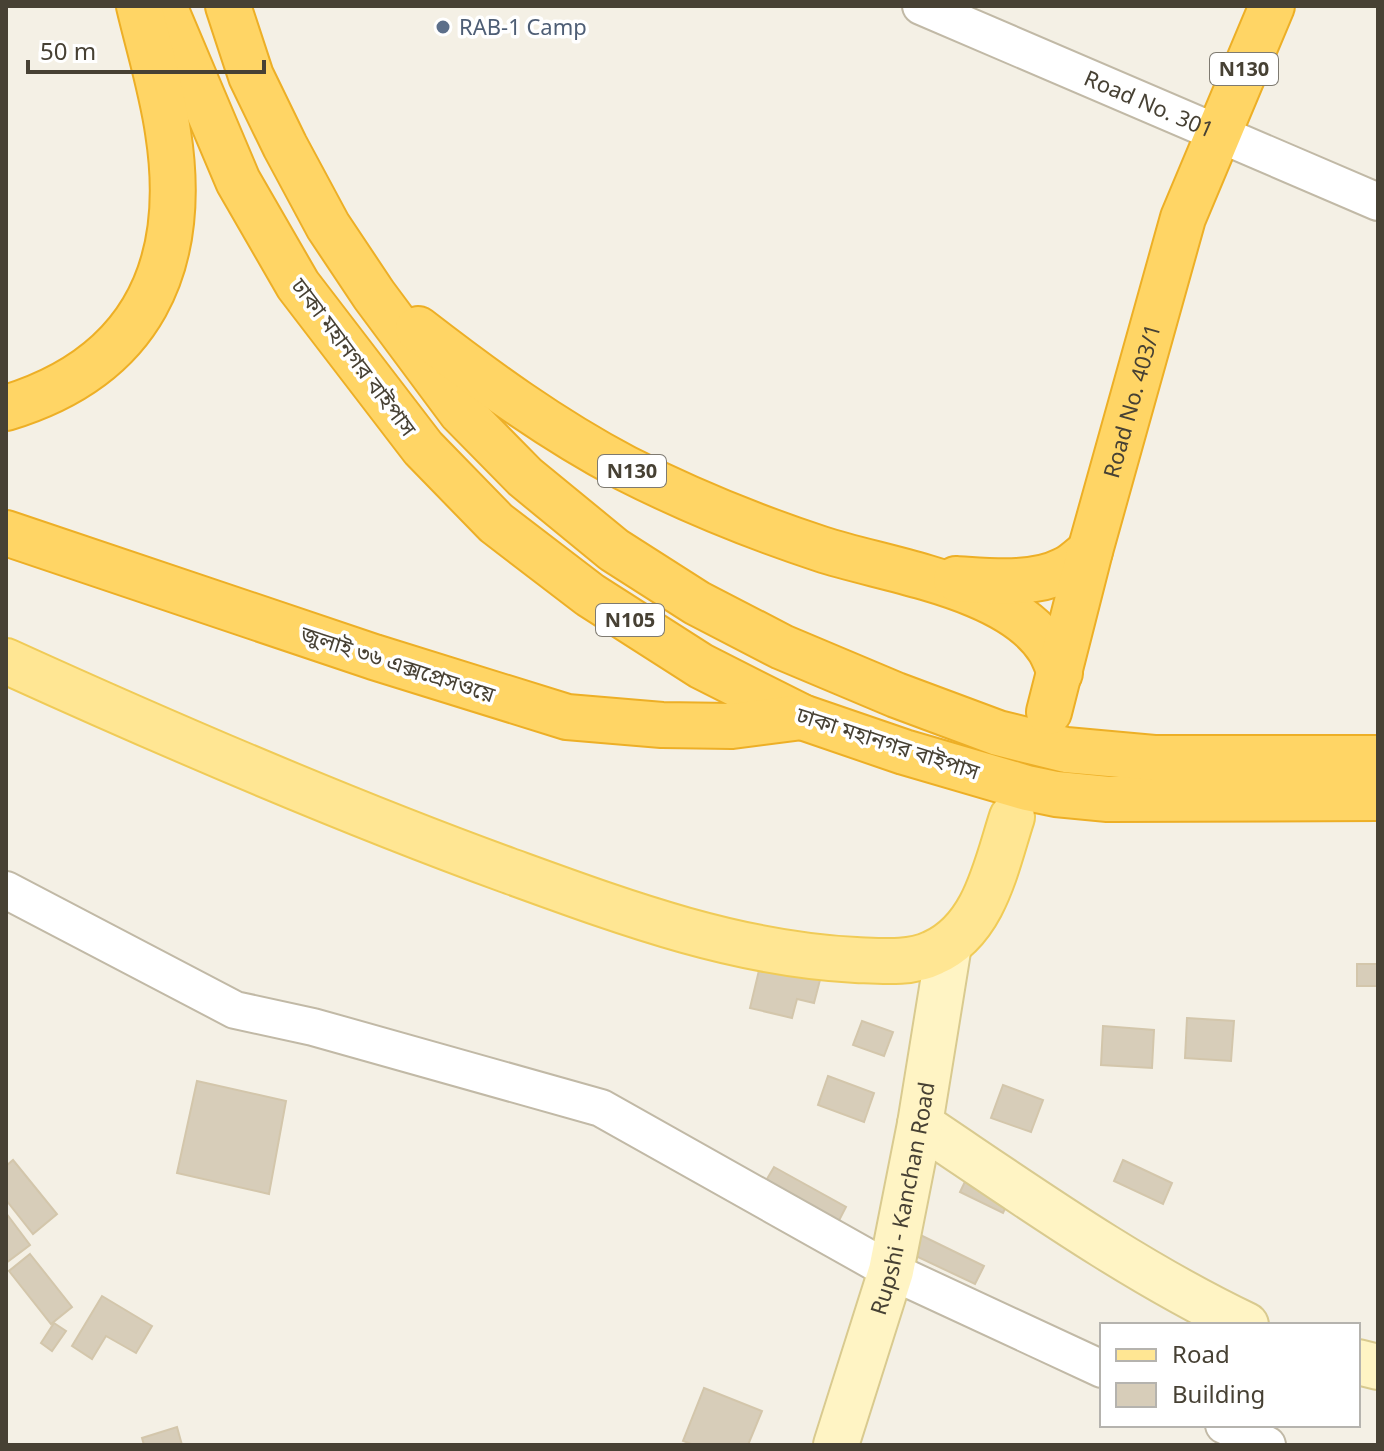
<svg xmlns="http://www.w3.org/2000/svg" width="1384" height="1451" viewBox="0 0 1384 1451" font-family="'Noto Sans','Noto Sans Bengali',sans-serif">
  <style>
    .building { fill: #d7cdb9; stroke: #d3c6ab; stroke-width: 2 }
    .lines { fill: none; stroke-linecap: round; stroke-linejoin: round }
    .street-casing { stroke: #c1b9a6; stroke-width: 40 }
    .secondary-casing { stroke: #d9ca8f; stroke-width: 48 }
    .primary-casing { stroke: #f0cb57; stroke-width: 48 }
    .highway-casing { stroke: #edaf26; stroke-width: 48 }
    .street { stroke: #fff; stroke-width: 36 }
    .secondary { stroke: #fff4c4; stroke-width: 44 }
    .primary { stroke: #ffe693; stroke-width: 44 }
    .highway { stroke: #ffd565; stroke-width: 44 }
    .service-dot { fill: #5c6f8a; stroke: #fff; stroke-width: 3 }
    .labels { text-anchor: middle; stroke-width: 7; stroke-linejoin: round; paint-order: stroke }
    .shield { fill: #fff; stroke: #7e7a71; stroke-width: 2 }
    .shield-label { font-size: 20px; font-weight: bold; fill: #474134 }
    .service-label { font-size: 22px; fill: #4e5e75; stroke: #fff; text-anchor: start }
    .street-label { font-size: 22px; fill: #474134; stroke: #fff }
  </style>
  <rect width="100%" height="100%" fill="#f4f0e5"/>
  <g class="building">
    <path d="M761,962l60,14 -7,27 -17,-4 -5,19 -42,-10z"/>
    <rect x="1357" y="964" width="21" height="22"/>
    <path d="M1187,1018l47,3 -3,40 -46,-3z"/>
    <path d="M862,1021l31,11 -9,24 -31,-11z"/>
    <path d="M1103,1026l51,4 -2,38 -51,-3z"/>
    <path d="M828,1076l46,17 -10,29 -46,-17z"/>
    <path d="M197,1081l89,20 -17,93 -92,-21z"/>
    <path d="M1003,1085l40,15 -12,32 -40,-14z"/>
    <path d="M13,1160l44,54 -24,20 -27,-34v-34z"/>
    <path d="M1123,1160l49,23 -9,21 -49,-23z"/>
    <path d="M774,1167l72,40 -13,25 -73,-41z"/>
    <path d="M971,1169l43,21 -11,23 -43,-21z"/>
    <path d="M6,1213l24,32 -24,18z"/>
    <path d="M908,1229l76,37 -9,18 -76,-36z"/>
    <path d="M30,1254l42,53 -21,17 -42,-53z"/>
    <path d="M102,1296l50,30 -16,27 -30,-17 -14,23 -20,-13z"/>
    <path d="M54,1323l12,8 -14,20 -11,-8z"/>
    <path d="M704,1388l58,23 -14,34h-54l-11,-4z"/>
    <path d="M177,1427l5,18h-38l-2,-7z"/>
  </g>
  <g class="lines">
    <defs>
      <g id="street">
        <path id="s1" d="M921,6l457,196"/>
        <path d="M6,890l229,120 78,17 288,81 290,163 211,98"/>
        <path d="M1224,1425l43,20"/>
      </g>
      <g id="secondary">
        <path d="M920,1124c106,71 211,146 326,201"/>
        <path d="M1358,1362l20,5"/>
        <path id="s2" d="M836,1445l55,-174 29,-147 29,-179"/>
      </g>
      <path id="primary" d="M6,661c165,75 331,147 501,209 113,41 227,84 349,90 25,1 55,4 77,-7 52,-23 63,-87 79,-136"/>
      <g id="highway">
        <path d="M164,6l74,175 60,104 125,163 73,75 94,72 111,71 101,51 102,35 123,36 29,6 52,5 270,-1"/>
        <path d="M228,6l23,70 34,70 43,80 46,69 87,117 64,65 89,73 83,53 85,44 114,48 102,38 68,17 88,8h224"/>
        <path d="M418,329c66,51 133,100 207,139 63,32 129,59 196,81 67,22 190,37 229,101 4,7 7,15 10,23"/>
        <path d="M6,408c135,-41 183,-141 162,-276 -6,-42 -19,-84 -29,-126"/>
        <path d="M6,533l368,124 193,60 95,8 70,1 70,-9"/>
        <path d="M956,579c34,2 77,7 108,-9 10,-4 18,-13 26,-19"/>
        <path id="s3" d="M1049,712l41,-161 93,-333 89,-212"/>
      </g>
    </defs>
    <use href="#street" class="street-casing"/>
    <use href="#secondary" class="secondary-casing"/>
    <use href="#primary" class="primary-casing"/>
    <use href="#highway" class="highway-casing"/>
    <use href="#street" class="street"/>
    <use href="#secondary" class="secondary"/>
    <use href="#primary" class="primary"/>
    <use href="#highway" class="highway"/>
  </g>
  <circle class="service-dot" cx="443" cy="27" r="8"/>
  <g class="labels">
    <g class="shield">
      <rect x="1210" y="53" width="68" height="32" rx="6"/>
      <rect x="598" y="455" width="68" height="32" rx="6"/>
      <rect x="596" y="604" width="68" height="32" rx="6"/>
    </g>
    <g class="shield-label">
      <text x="1244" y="76">N130</text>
      <text x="632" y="478">N130</text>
      <text x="630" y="627">N105</text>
    </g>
    <g class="service-label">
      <text x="459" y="35">RAB-1 Camp</text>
    </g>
    <g class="street-label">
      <text dy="8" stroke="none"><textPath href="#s1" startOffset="248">Road No. 301</textPath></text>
      <text transform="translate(354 357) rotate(53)" y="8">ঢাকা মহানগর বাইপাস</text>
      <text dy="8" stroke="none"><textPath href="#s3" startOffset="322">Road No. 403/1</textPath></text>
      <text transform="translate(398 664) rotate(18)" y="8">জুলাই ৩৬ এক্সপ্রেসওয়ে</text>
      <text transform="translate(888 743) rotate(18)" y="8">ঢাকা মহানগর বাইপাস</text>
      <text dy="8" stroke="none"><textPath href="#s2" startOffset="256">Rupshi - Kanchan Road</textPath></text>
    </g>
  </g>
  <rect width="1384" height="1451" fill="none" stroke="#474134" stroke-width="16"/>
  <rect x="1100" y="1323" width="260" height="104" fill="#ffffff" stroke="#b5b3ae" stroke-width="2"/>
  <rect x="1116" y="1349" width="40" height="12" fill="#ffe693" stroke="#b5b3ae" stroke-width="2"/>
  <text x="1172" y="1363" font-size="24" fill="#474134">Road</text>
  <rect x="1116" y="1383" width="40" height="24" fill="#d7cdb9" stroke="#b5b3ae" stroke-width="2"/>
  <text x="1172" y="1403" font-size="24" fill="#474134">Building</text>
  <path d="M28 60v12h236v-12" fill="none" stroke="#474134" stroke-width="4"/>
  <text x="40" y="60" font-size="24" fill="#474134" stroke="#ffffff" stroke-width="6" paint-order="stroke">50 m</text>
</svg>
